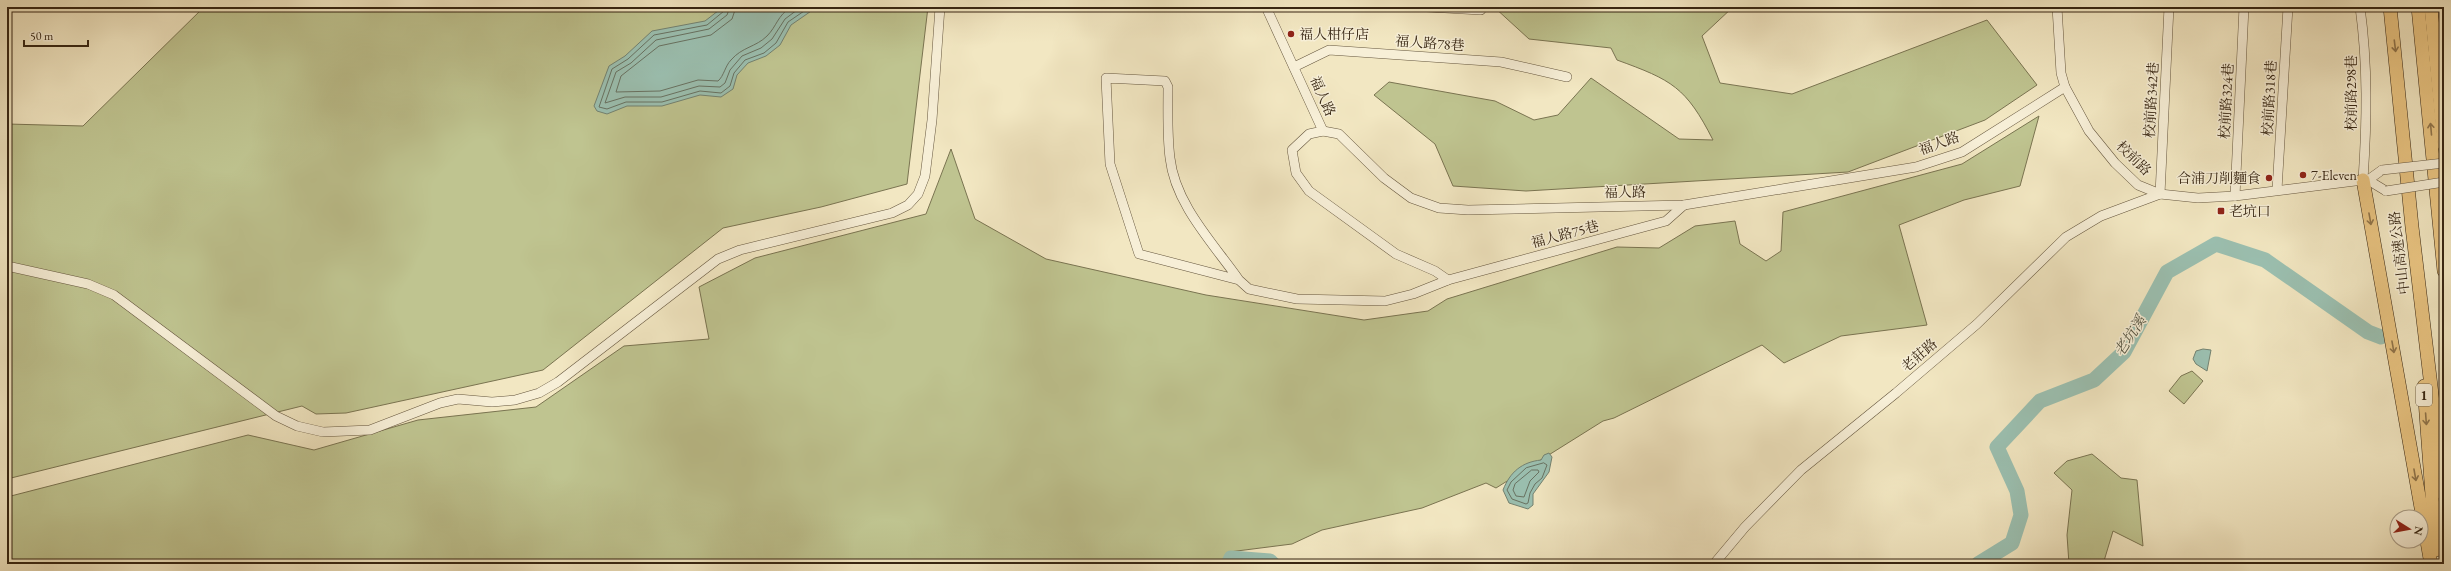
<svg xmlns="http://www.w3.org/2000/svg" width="2451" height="571" viewBox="0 0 2451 571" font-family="'EB Garamond','Noto Serif TC',serif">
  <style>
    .green { fill: #bfc490; stroke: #7a7451 }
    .water { fill: #9bc0b1; stroke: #738271 }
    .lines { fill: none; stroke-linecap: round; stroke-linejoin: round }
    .shore { stroke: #687262; stroke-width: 1 }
    .river { stroke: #9bc0b1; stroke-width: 15 }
    .minor-casing { stroke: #65563e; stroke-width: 10 }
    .highway-casing { stroke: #362512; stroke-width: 14 }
    .minor { stroke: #f7efd7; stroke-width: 9 }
    .highway { stroke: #e9c481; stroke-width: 13 }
    .minor-bridge-casing { stroke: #65563e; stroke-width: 10; stroke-linecap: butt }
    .minor-bridge { stroke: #f7efd7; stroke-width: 9 }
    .oneway { stroke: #90744a }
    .poi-dot { fill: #8f2418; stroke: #f7efd7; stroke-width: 1.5 }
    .labels { text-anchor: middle; stroke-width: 3; stroke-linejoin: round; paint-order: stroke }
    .shield { fill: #f7efd7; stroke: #70624d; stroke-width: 1 }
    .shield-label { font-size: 13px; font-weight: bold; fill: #362512 }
    .poi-label { font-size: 14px; fill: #362512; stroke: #f7efd7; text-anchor: start }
    .street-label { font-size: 14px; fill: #362512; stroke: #f7efd7 }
    .water-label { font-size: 15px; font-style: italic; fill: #545442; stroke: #f7efd7 }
  </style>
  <rect width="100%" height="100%" fill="#f2e7c2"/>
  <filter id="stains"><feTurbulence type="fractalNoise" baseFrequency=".005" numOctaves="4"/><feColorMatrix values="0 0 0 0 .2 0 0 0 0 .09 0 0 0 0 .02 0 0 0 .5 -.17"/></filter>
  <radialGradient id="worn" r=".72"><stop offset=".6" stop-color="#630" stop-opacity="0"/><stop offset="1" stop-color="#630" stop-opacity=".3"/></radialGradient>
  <g class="green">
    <path d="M204,7h724l-21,177 -86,23 -98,21 -180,142 -197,43 -30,1 -14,-8 -295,73v-355l76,2z"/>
    <path d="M1494,7h239l-31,29 18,47 72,11 195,-74 50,65 -52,35 -137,52 -322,19 -73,-5 -18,-42 -61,-49 15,-13 106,19 39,19 24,-5 33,-37 88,61 34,1c-27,-53 -41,-60 -96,-80l-6,-12 -82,-9z"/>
    <path d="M2039,116l-19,70 -56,14 -65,25 28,100 -86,11 -57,27 -22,-18 -148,73 -11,3 -107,67 -10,-5 -64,25 -100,22 -30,14 -63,8 -7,12h-1215v-67l241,-62 66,15 104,-30 118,-13 88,-61 85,-7 -10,-52 56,-29 171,-44 25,-65 24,70 71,40 160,36 158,25 64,-9 19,-12 170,-52 42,1 36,-22 40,-5 5,23 26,17 15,-10 2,-39 179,-48z"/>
    <path d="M2192,371l11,10 -19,23 -15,-13 12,-15z"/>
    <path d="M2092,454l29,24 16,2 6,66 -30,-15 -9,30 2,3h-37l-2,-29 5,-45 -18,-17 13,-12z"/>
  </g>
  <g class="water">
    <path d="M723,7h94l-26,18 -11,20 -14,11 -18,7 -11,12 -4,14 -12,8 -21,-2 -38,11h-35l-20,8 -10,-3 -3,-5 15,-40 16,-10 27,-25 53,-10z"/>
    <path d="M2203,349l8,1 -4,21 -11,-7 -3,-5 3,-8z"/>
    <path d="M1549,453l3,4 -3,15 -16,22v11l-5,4 -19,-6 -6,-13c7,-18 19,-28 38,-30l3,-5z"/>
  </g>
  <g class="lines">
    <g class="shore">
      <path d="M725,7l-1,4 -17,14 -53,10 -26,24 -16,10 -13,38 8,2 19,-7h36l38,-11 21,2 9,-7 4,-13 11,-13 19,-7 12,-10 12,-21 22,-15"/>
      <path d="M730,7l-3,8 -18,14 -53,11 -25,23 -15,9 -11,31 20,-6h36l38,-11 21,1 5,-4 5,-13 12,-14 19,-8 11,-9 13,-20 16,-12"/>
      <path d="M736,7l-4,12 -21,16 -52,11 -38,30 -5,16 44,-1 38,-11 20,1c6,-5 7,-15 13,-21 11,-13 25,-13 36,-24 10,-10 10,-20 24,-29"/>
      <path d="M1544,463l3,2 -5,13 -7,6 -5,9 -2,10 -2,1 -14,-5 -5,-9 4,-8 15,-14z"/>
      <path d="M1532,470h6l1,2 -9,9 -6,16 -8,-1 -3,-6 2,-6z"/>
    </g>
    <g class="river">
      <path d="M1228,564l3,-6 39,3 3,3"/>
      <path d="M1978,564l34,-21 9,-28 -4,-24 -20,-44 43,-46 54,-21 30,-28 43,-80 49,-28 49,16 103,72 13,5"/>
    </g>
    <defs>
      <g id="minor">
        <path d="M1266,7l57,124 16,3 45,44 27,20 28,10 29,2 216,-5 232,-38 46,-15 103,-65"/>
        <path d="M1427,7l54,3"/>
        <path d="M2057,7l4,66 4,14 24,44 26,32 23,22 22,9 38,4 37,-2 128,-16h5l18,11"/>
        <path d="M2360,7c8,59 7,114 3,173"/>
        <path d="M1294,67l35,-17 172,12 66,15"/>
        <path d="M1323,131l-14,3 -17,16 4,23 13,18 87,63 39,17 13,9"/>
        <path d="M2368,180l14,-10"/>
        <path d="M2277,190l11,-183"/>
        <path d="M2160,194l9,-187"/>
        <path d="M2235,196l9,-189"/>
        <path d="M7,266l81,18 26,11 162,121 21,10 26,6 47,-2 70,-27 18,-4 34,3 23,-2 24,-7 19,-11 160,-123 22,-9 152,-37 16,-8 10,-11 7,-18 7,-56 8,-113"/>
        <path d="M1239,280l-100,-26 -29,-90 -4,-86 59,3 3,6c0,23 -1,48 2,71 5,46 43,85 69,122l10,9 48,10 88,2 28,-7 35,-14 218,-59 18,-16"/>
        <path d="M1714,564l31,-37 56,-57 95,-77 81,-69 89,-87 35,-21 59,-22"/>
      </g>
      <g id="highway">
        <path d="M2390,7l22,220 32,268"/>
        <path d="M2418,7l26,264"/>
        <path d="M2431,7l13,138"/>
        <path d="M2363,180l68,384"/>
        <path d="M2424,386l12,164"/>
      </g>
    </defs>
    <use href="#minor" class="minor-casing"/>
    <use href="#highway" class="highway-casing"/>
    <use href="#minor" class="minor"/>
    <use href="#highway" class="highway"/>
    <defs>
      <g id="minor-bridge">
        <path d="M2382,170l62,-7"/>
        <path d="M2386,191l58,-9"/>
      </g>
    </defs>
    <use href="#minor-bridge" class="minor-bridge-casing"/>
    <use href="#minor-bridge" class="minor-bridge"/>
  </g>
  <defs><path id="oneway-shaft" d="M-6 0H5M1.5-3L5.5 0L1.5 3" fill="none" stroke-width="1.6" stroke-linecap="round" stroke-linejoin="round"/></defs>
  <g class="oneway">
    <use href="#oneway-shaft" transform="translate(2395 46) rotate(83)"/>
    <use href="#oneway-shaft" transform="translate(2431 129) rotate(-95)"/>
    <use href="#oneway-shaft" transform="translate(2370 219) rotate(80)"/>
    <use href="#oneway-shaft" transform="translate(2393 347) rotate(80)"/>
    <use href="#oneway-shaft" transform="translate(2426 419) rotate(86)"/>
    <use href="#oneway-shaft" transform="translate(2415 475) rotate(80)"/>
  </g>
  <g class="poi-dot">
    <circle cx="1291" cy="34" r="4"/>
    <circle cx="2303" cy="175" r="4"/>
    <circle cx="2269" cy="178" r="4"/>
    <rect x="2217" y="207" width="8" height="8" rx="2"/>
  </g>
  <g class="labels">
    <rect class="shield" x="2416" y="384" width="16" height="22" rx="3"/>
    <g class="shield-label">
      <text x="2424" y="400">1</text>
    </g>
    <g class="poi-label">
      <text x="1299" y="39">福人柑仔店</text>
      <text x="2311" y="180">7-Eleven</text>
      <text x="2261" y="183" text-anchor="end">合浦刀削麵食</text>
      <text x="2229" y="216">老坑口</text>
    </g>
    <g class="street-label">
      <text transform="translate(1430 43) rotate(4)" y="5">福人路78巷</text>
      <text transform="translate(2351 93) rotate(-90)" y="5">校前路298巷</text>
      <text transform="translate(1323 96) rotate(66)" y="5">福人路</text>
      <text transform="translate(2269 98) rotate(-87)" y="5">校前路318巷</text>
      <text transform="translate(2151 100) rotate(-87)" y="5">校前路342巷</text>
      <text transform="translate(2226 101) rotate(-87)" y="5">校前路324巷</text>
      <text transform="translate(1939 143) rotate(-20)" y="5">福人路</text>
      <text transform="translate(2134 158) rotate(44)" y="5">校前路</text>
      <text transform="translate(1625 192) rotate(-1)" y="5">福人路</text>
      <text transform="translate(1565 234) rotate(-15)" y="5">福人路75巷</text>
      <text transform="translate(2399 253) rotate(-97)" y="5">中山高速公路</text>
      <text transform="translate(1919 355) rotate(-41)" y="5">老莊路</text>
    </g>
    <g class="water-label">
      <text transform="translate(2130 336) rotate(-57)" y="5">老坑溪</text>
    </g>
  </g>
  <rect width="2451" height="571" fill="none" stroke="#f2e7c2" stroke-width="24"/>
  <rect x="8" y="8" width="2435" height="555" fill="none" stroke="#362512" stroke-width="2"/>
  <rect x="12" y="12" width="2427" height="547" fill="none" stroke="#362512"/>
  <g transform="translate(2409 529) rotate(101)"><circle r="19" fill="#f7efd7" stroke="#aa9e88"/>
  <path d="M0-3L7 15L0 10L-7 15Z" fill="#8f2418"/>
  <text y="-6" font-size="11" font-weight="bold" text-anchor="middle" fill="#362512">N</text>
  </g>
  <path d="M24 40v6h64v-6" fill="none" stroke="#362512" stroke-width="2"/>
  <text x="30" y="40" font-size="12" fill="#362512" stroke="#f7efd7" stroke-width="3" paint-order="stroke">50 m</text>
  <rect width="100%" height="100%" filter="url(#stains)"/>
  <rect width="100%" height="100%" fill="url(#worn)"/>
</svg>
